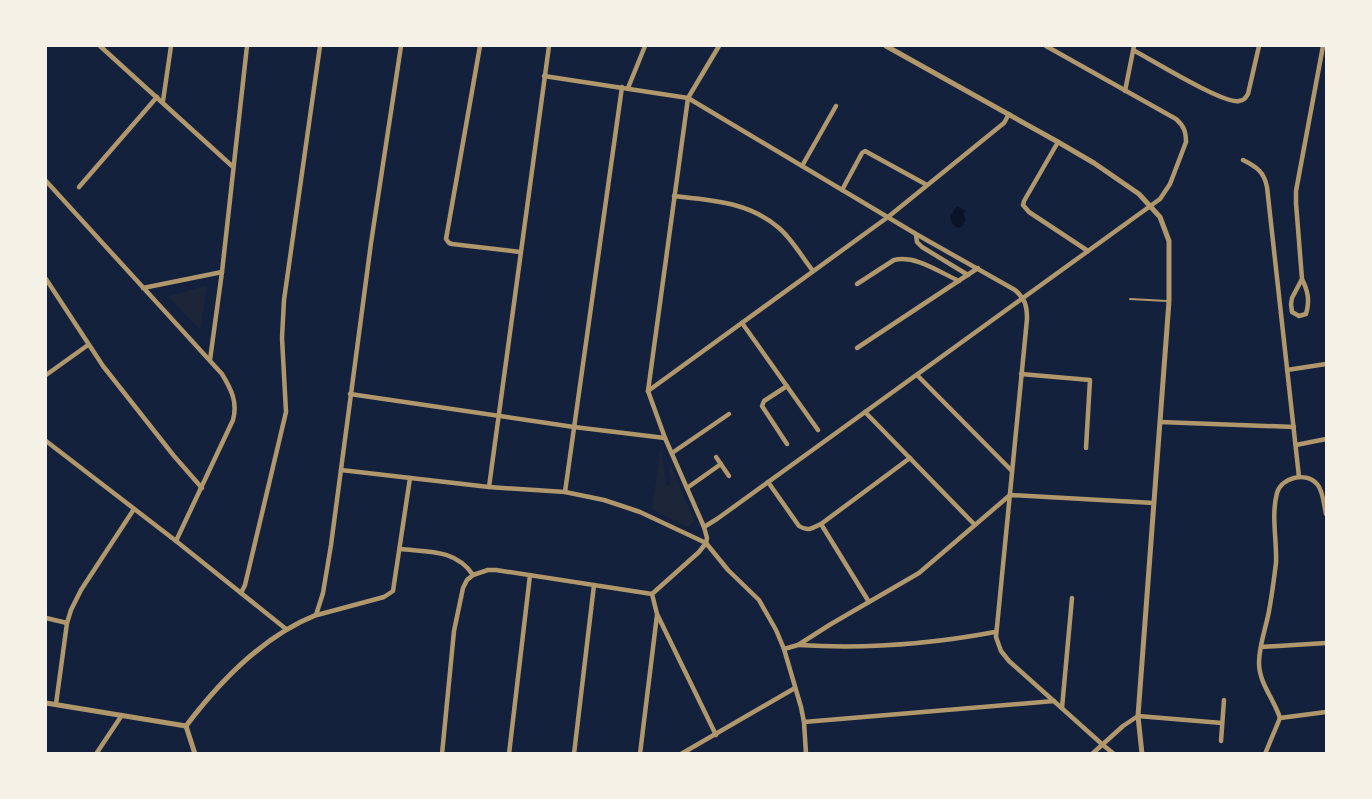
<svg xmlns="http://www.w3.org/2000/svg" width="1372" height="799" viewBox="0 0 1372 799" font-family="'Source Sans 3',sans-serif">
  <style>
    .green { fill: #1d2539 }
    .water { fill: #0b132b }
    .lines { fill: none; stroke-linecap: round; stroke-linejoin: round }
    .service { stroke: #b1986c; stroke-width: 2 }
    .minor { stroke: #b1986c; stroke-width: 4.5 }
    .tertiary { stroke: #b1986c; stroke-width: 5 }
  </style>
  <rect width="100%" height="100%" fill="#14213d"/>
  <g class="green">
    <path d="M207,286l-7,44 -32,-34z"/>
    <path d="M661,447l5,38h4l-1,-24 24,57v4l-3,3 -4,1 -34,-17z"/>
  </g>
  <path class="water" d="M957,206l9,5 -3,4 3,4 -5,9 -5,-1 -4,-4 -2,-6z"/>
  <g class="lines">
    <path class="service" d="M1130,299l37,2"/>
    <g class="minor">
      <path d="M100,46l132,120"/>
      <path d="M480,46l-34,193 3,4 3,1 68,8"/>
      <path d="M1133,50c19,10 90,54 106,51 6,-1 6,-3 9,-7l11,-48"/>
      <path d="M544,76l144,22 228,136 99,56c10,9 12,15 12,29l-31,318 5,14 8,10 94,84 11,9"/>
      <path d="M628,88l17,-42"/>
      <path d="M1125,91l9,-45"/>
      <path d="M163,101l8,-55"/>
      <path d="M1058,142l-34,59 -1,4 6,7 59,39"/>
      <path d="M1243,160c14,7 21,12 24,27l32,290"/>
      <path d="M802,166l34,-60"/>
      <path d="M46,181l176,193c9,15 16,28 11,46l-57,121"/>
      <path d="M79,187l78,-90"/>
      <path d="M842,190l20,-37 3,-2 62,34"/>
      <path d="M674,196c37,4 75,6 105,32 13,11 23,29 34,43"/>
      <path d="M916,235l1,7 5,5 46,28"/>
      <path d="M46,279l57,87 71,90 28,32"/>
      <path d="M1302,279l-10,19 -1,6 1,8 7,4 7,-2c4,-13 2,-23 -4,-35l-6,-76v-12l27,-145"/>
      <path d="M857,284l37,-24c22,-5 45,12 65,21"/>
      <path d="M143,288l79,-16"/>
      <path d="M742,323l76,107"/>
      <path d="M857,348l121,-80"/>
      <path d="M210,360l12,-88 25,-226"/>
      <path d="M1287,370l39,-6"/>
      <path d="M1021,374l69,6 -4,68"/>
      <path d="M46,375l42,-30"/>
      <path d="M917,375l95,96"/>
      <path d="M787,386l-23,15 -2,5 25,38"/>
      <path d="M648,391l240,-174 116,-94 5,-9"/>
      <path d="M350,394l224,33 91,11"/>
      <path d="M865,412l109,112"/>
      <path d="M1160,422l134,5"/>
      <path d="M46,441l130,100 110,88"/>
      <path d="M1296,445l30,-6"/>
      <path d="M672,453l57,-39"/>
      <path d="M716,457l13,19"/>
      <path d="M341,470l148,17 76,5 39,8 36,12 66,31 22,27 31,30 17,30 8,19 17,58 3,15 2,32"/>
      <path d="M768,482l31,44c9,6 14,2 22,-2l89,-66"/>
      <path d="M489,487l60,-441"/>
      <path d="M687,488l34,-24"/>
      <path d="M565,492l57,-405"/>
      <path d="M821,524l48,78"/>
      <path d="M704,527l13,-8 443,-320 10,-15 16,-42c0,-10 -2,-16 -10,-23l-130,-73"/>
      <path d="M706,543l1,-5 -3,-11 -39,-89 -17,-47 40,-293 31,-52"/>
      <path d="M400,549c28,3 56,0 73,26"/>
      <path d="M241,593l4,-8 41,-173 -4,-74 2,-38 36,-254"/>
      <path d="M652,594l5,20 59,121"/>
      <path d="M316,615l7,-22 8,-48 40,-302 30,-197"/>
      <path d="M317,615l67,-18 9,-6 17,-113"/>
      <path d="M46,618l21,5"/>
      <path d="M799,645c65,4 132,-1 196,-13"/>
      <path d="M1261,647l65,-4"/>
      <path d="M784,649l14,-4 33,-21 88,-51 91,-78 144,8"/>
      <path d="M56,704l11,-81 4,-13 10,-20 53,-81"/>
      <path d="M1062,708l10,-110"/>
      <path d="M1280,718c-6,-19 -21,-35 -21,-55 0,-18 7,-35 10,-52 3,-16 5,-32 7,-48 1,-22 -5,-48 1,-70 4,-15 28,-22 40,-9 6,6 7,21 9,30"/>
      <path d="M1280,718l46,-6"/>
      <path d="M804,722l250,-21"/>
      <path d="M1221,741l3,-41"/>
      <path d="M96,754l26,-39"/>
      <path d="M442,754l12,-123 9,-43 4,-8 6,-5 15,-5h8l156,24 47,-42 7,-9"/>
      <path d="M509,754l21,-179"/>
      <path d="M574,754l20,-169"/>
      <path d="M640,754l17,-139"/>
      <path d="M681,754l114,-66"/>
      <path d="M1092,754l31,-28 15,-10 84,7"/>
      <path d="M1265,754l15,-36"/>
    </g>
    <g class="tertiary">
      <path d="M886,46l172,96 36,21 45,31 21,23 9,24v60l-31,415 4,38"/>
      <path d="M46,703l140,23"/>
      <path d="M186,726c34,-45 77,-90 130,-111"/>
      <path d="M186,726l9,28"/>
    </g>
  </g>
  <rect width="1372" height="799" fill="none" stroke="#f6f1e7" stroke-width="94"/>
</svg>
